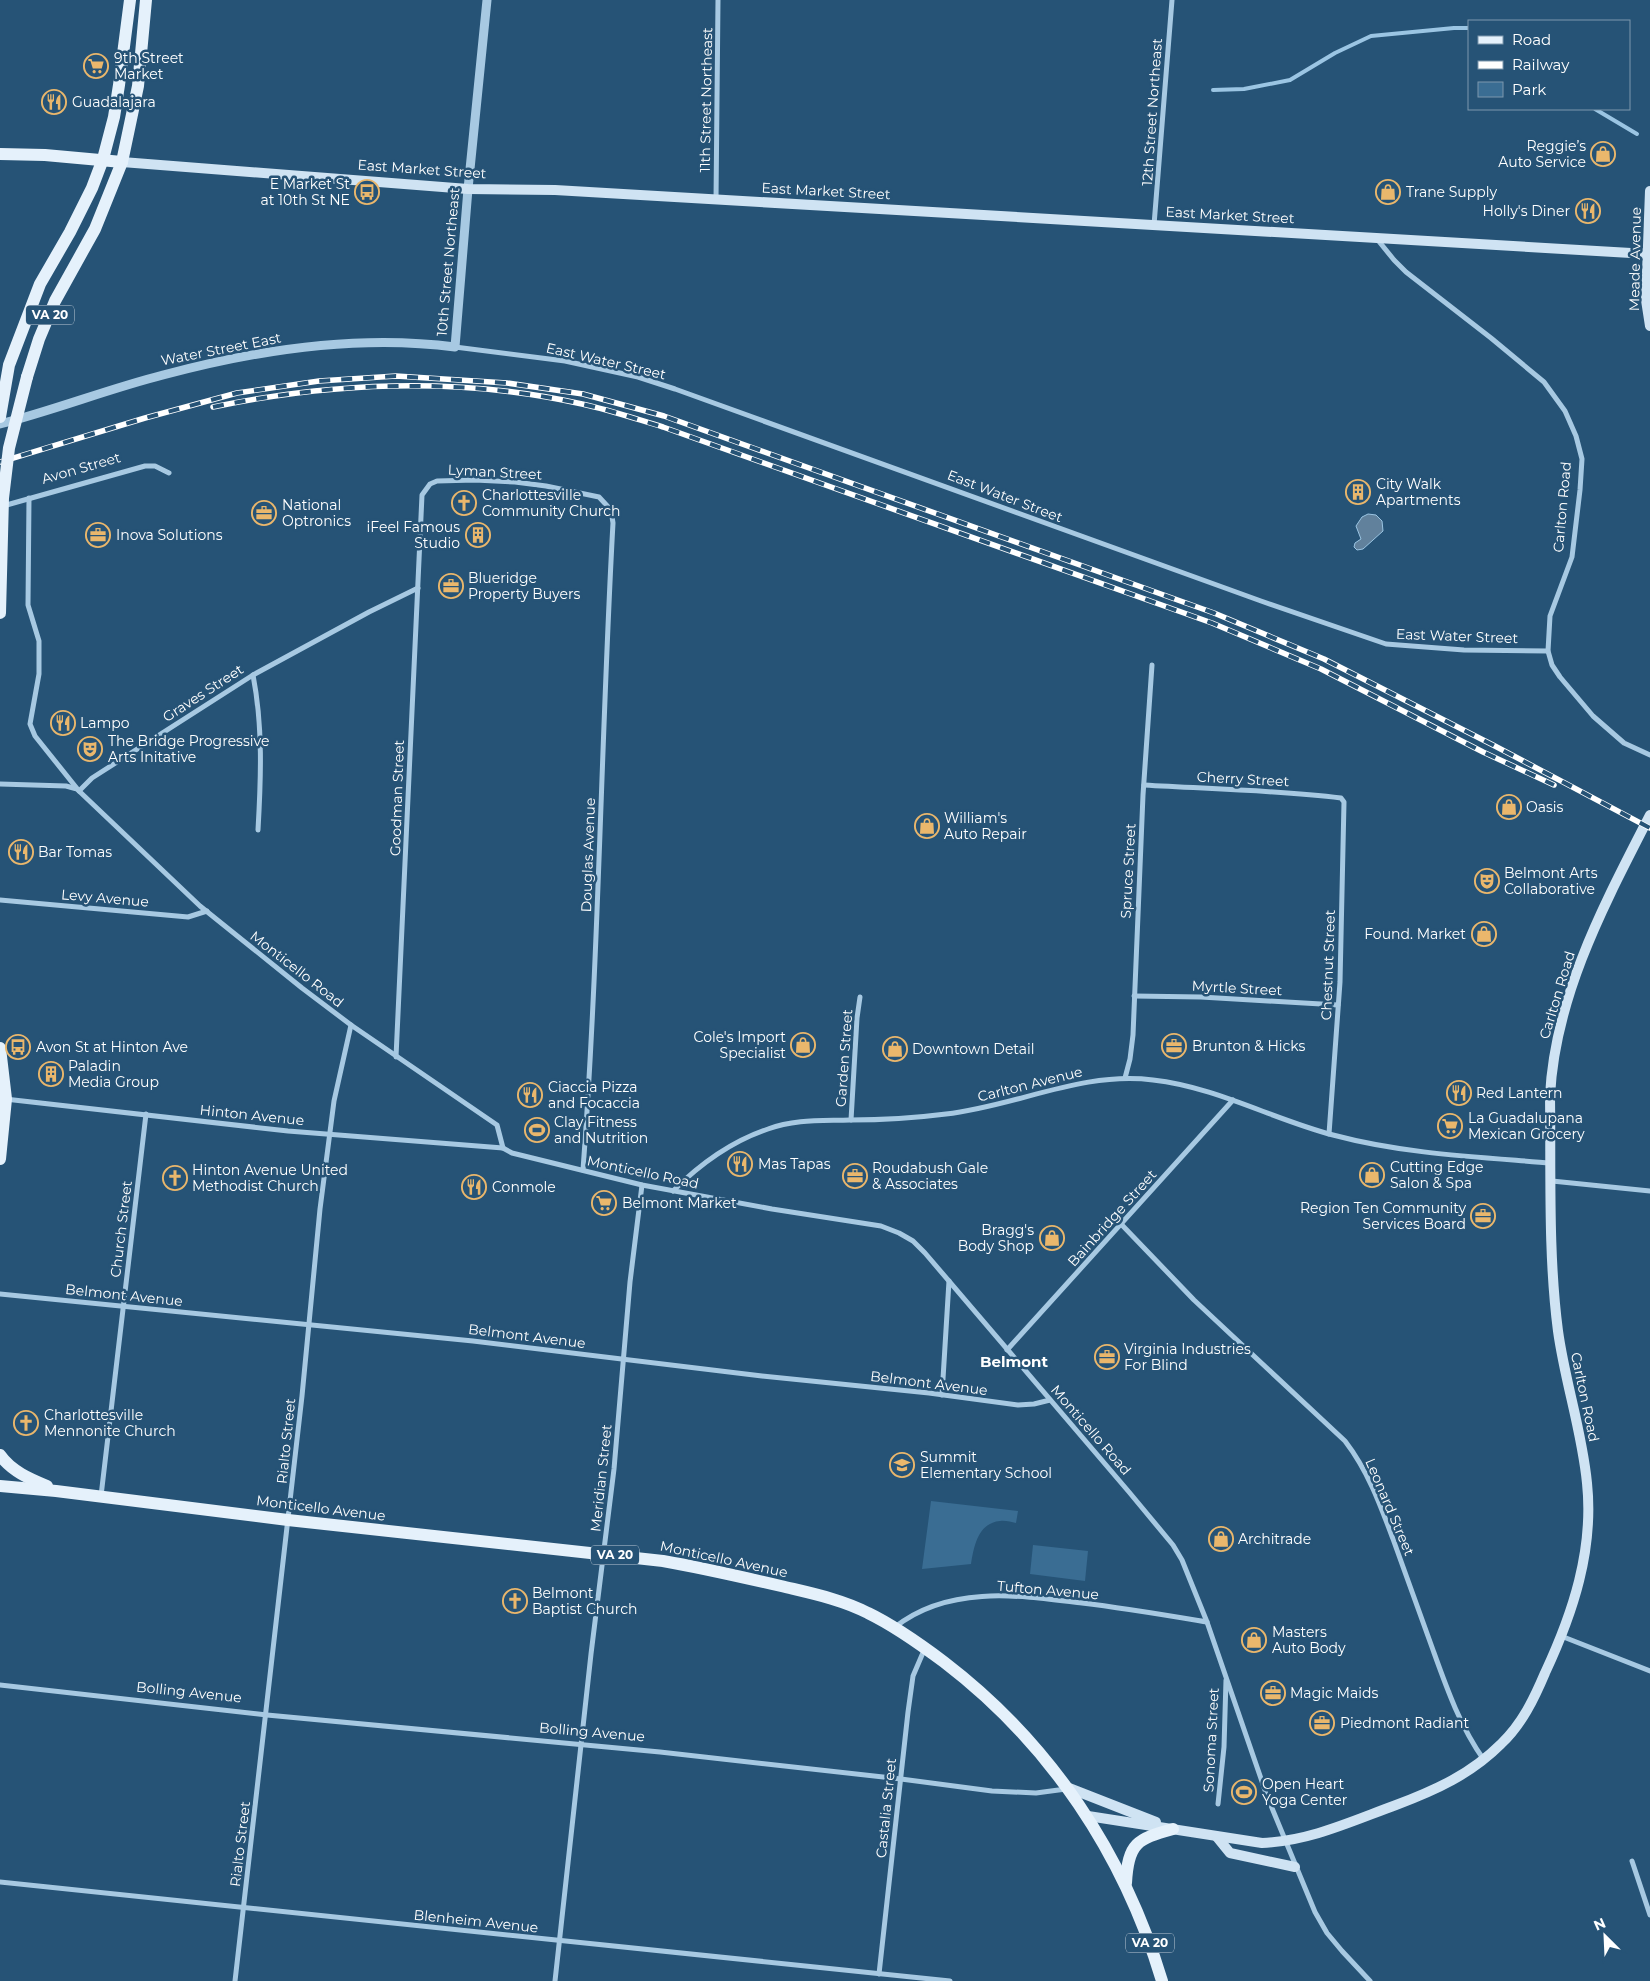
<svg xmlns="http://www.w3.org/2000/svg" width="1650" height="1981" viewBox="0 0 1650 1981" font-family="Montserrat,sans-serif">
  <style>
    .green { fill: #3a6d93 }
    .water { fill: #61819c; stroke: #9bc5e3 }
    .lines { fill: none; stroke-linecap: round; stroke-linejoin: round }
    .stream { stroke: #9bc5e3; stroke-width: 4 }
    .minor { stroke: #a7c9e2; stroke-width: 5 }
    .tertiary { stroke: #a7c9e2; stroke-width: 9 }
    .secondary { stroke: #cfe3f3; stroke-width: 10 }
    .primary { stroke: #e5f1fb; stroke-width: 12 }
    .rail-casing { stroke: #fff; stroke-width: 5.5 }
    .rail { stroke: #265376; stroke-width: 4; stroke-dasharray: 11; stroke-linecap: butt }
    .primary-bridge { stroke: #e5f1fb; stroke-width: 12 }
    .labels { text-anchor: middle; stroke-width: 5; stroke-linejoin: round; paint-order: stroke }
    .shield { fill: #265376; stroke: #becbd6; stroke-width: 1 }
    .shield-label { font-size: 12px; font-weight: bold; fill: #fff }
    .poi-label { font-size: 14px; fill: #fff; stroke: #265376; text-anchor: start }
    .street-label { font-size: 14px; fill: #fff; stroke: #265376 }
    .neighbourhood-label { font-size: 15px; font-weight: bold; fill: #fff; stroke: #265376 }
  </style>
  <rect width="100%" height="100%" fill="#265376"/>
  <g class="green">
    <path d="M931,1501l87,10 -2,12c-5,-1 -11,-3 -16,-2 -22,2 -26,25 -29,43l-49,5z"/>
    <path d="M1033,1545l55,6 -3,30 -55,-7z"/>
  </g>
  <path class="water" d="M1368,514l8,1 6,6 1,10 -20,18 -6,1 -3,-3 1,-4 6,-4 -5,-13 6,-9z"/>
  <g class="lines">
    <g class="stream">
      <path d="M1213,90l31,-1 46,-9 45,-27 36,-17 83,-8h15"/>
      <path d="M1595,109l42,25"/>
    </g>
    <g class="minor">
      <path d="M716,200l2,-200"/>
      <path d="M1154,225l18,-225"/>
      <path d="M1377,239l17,21 12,12 85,66 53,44 21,29 11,25 6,23 -2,31 -8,67 -22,59 -2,35 4,14 8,12 33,39 31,27 26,12"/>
      <path d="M455,347l110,14 73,16 37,12 586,212 125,43 78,6 84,1"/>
      <path d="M29,498l-1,107 11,36v33l-9,50 5,12 44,55 121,115 102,82 49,37 146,100 6,23"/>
      <path d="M3,506l142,-40h10l14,7"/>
      <path d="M253,675c10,51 8,103 5,155"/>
      <path d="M0,784l66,2 11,3"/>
      <path d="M1144,785c66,4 131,5 197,13l3,4 -4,180 -11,152"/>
      <path d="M79,791l13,-13 161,-103 116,-63 49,-24"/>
      <path d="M0,900l188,17 19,-6"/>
      <path d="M1134,996l67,1 137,8"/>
      <path d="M396,1057l26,-562 8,-11 7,-3 38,-1 40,2 31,4 53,11 12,13 2,13c-12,216 -14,432 -30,647"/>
      <path d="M1125,1078l5,-19 3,-24 10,-240 9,-130"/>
      <path d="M5,1099l283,32 215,17 9,5 130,32 130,24 109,17 18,7 14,8 12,12 204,239 44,53 9,15 25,62 60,174 48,116 12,21 15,18 28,30"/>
      <path d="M851,1120l6,-102 3,-21"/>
      <path d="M1552,1181l98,10"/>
      <path d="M673,1191c27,-27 59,-50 95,-62 27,-10 54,-8 82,-9 32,0 65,-2 96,-6 71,-8 135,-43 207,-34 63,7 119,39 180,55 71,19 145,22 218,28"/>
      <path d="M1121,1224l73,76 151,141c23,30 35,63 48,98 13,37 27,74 40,111 14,39 27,76 51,110"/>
      <path d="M0,1294l473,47 289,35 167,17 89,12 16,-1 16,-4"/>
      <path d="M1007,1350l226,-250"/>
      <path d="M942,1395l7,-114"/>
      <path d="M101,1496l45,-382"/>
      <path d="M895,1627c53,-42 123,-32 187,-24 42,5 83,12 125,19"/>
      <path d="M1561,1636l89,35"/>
      <path d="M0,1685l267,30 393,37 241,27 91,12 44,2 30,-4"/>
      <path d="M1218,1804l6,-57 2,-67"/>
      <path d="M1632,1861l18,54"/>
      <path d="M0,1882l950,99"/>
      <path d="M879,1974l29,-262 5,-36 12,-28"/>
      <path d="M235,1981l67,-585 18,-187 14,-108 17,-76"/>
      <path d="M555,1981l36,-327 23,-185 16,-187 12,-97"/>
    </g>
    <path class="tertiary" d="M0,424c55,-14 108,-35 163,-49 93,-25 195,-41 292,-28l13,-158 19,-189"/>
    <g class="secondary">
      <path d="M122,162l346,27 87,1 1093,64"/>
      <path d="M1650,191l-4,109 4,26"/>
      <path d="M1069,1788l87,34"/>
      <path d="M1088,1816l174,27c48,-2 90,-22 134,-38 40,-15 75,-31 105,-61 21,-20 33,-45 44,-71 28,-60 49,-123 42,-190 -5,-52 -22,-101 -29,-152 -10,-77 -7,-158 -8,-235 5,-101 55,-193 100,-281"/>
      <path d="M1217,1837l13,16 65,14"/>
    </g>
    <g class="primary">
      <path d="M0,154l45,1 77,7"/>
      <path d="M27,377l12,-38 16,-38 40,-72 27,-67 16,-76 8,-86"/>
      <path d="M0,417l9,-52 31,-81 30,-52 22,-44 11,-29 11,-42 5,-32 11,-85"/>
      <path d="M0,1048l6,51 -6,60"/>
      <path d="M0,1455c11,16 30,24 47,31"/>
      <path d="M0,1486l56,5 232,29 375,41c40,7 79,16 118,25 29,7 60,13 87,27 27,13 52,31 76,49 106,81 180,192 218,319"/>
      <path d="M1126,1883c2,-40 11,-44 47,-54"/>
    </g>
    <defs>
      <g id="rail">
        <path d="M213,407c121,-25 248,-30 369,-3 28,6 54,15 81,23l549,196 109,46 162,83 71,33"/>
        <path d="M0,462l145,-44 92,-25 82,-12 77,-5 111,7 76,11 81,22 550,197 110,46 169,86 157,83"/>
      </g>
    </defs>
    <use href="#rail" class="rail-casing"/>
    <use href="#rail" class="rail"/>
    <path class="primary-bridge" d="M0,613l3,-115 6,-50 18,-71"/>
  </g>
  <defs>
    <symbol id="supermarket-ring" viewBox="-11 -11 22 22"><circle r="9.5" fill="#265376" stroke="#eab76c" stroke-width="1.5"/><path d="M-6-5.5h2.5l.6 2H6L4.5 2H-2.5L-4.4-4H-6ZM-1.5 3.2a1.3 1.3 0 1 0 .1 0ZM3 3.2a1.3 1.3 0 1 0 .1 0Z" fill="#eab76c"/></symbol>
    <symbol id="restaurant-ring" viewBox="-11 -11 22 22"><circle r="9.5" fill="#265376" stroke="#eab76c" stroke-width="1.5"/><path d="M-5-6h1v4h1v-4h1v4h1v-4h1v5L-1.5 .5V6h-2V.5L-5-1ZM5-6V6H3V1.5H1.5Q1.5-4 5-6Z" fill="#eab76c"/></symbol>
    <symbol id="shop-ring" viewBox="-11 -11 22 22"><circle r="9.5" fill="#265376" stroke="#eab76c" stroke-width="1.5"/><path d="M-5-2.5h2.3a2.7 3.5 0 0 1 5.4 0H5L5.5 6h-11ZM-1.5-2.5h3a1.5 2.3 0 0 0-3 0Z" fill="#eab76c"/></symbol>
    <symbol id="bus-ring" viewBox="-11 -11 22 22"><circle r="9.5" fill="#265376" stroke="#eab76c" stroke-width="1.5"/><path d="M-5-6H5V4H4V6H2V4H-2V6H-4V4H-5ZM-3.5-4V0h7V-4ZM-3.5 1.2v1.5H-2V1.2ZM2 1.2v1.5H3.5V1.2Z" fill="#eab76c"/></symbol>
    <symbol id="building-ring" viewBox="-11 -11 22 22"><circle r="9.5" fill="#265376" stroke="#eab76c" stroke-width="1.5"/><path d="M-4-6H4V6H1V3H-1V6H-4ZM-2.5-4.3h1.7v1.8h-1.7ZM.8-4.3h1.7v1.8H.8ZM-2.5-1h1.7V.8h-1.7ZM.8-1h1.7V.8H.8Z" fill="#eab76c"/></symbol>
    <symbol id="church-ring" viewBox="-11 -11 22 22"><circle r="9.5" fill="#265376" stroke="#eab76c" stroke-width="1.5"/><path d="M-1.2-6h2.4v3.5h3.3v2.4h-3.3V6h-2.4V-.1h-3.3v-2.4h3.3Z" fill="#eab76c"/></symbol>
    <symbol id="office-ring" viewBox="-11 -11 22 22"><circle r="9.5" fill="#265376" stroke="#eab76c" stroke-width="1.5"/><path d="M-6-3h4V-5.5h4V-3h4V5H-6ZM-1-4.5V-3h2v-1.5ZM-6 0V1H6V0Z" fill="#eab76c"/></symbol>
    <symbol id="theatre-ring" viewBox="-11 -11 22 22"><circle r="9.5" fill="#265376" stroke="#eab76c" stroke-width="1.5"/><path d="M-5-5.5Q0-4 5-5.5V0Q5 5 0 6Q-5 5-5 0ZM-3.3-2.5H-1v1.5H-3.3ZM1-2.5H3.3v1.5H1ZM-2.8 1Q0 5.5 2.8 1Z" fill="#eab76c"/></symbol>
    <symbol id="stadium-ring" viewBox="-11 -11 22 22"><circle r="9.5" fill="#265376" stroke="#eab76c" stroke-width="1.5"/><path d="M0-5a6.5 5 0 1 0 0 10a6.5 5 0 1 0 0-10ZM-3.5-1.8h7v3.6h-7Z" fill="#eab76c"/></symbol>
    <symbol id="school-ring" viewBox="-11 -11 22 22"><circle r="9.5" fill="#265376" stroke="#eab76c" stroke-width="1.5"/><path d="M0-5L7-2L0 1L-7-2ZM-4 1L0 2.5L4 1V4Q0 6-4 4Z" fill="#eab76c"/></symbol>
  </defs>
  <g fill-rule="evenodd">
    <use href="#supermarket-ring" x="82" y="52" width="28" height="28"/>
    <use href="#restaurant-ring" x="40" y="88" width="28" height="28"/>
    <use href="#shop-ring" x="1589" y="140" width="28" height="28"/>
    <use href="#bus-ring" x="353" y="178" width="28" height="28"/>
    <use href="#shop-ring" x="1374" y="178" width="28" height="28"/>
    <use href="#restaurant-ring" x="1574" y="197" width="28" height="28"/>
    <use href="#building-ring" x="1344" y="478" width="28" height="28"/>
    <use href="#church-ring" x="450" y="489" width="28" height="28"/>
    <use href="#office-ring" x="250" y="499" width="28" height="28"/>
    <use href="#office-ring" x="84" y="521" width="28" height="28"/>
    <use href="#building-ring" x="464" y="521" width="28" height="28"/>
    <use href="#office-ring" x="437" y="572" width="28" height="28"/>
    <use href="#restaurant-ring" x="49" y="709" width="28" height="28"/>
    <use href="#theatre-ring" x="76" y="735" width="28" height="28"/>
    <use href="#shop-ring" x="1495" y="793" width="28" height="28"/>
    <use href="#shop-ring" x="913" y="812" width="28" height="28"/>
    <use href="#restaurant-ring" x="7" y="838" width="28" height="28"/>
    <use href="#theatre-ring" x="1473" y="867" width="28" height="28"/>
    <use href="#shop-ring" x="1470" y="920" width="28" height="28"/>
    <use href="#shop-ring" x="789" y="1031" width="28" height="28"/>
    <use href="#office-ring" x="1160" y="1032" width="28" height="28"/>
    <use href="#bus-ring" x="4" y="1033" width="28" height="28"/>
    <use href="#shop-ring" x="881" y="1035" width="28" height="28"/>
    <use href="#building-ring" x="37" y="1060" width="28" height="28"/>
    <use href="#restaurant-ring" x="1445" y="1079" width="28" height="28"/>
    <use href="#restaurant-ring" x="516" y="1081" width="28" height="28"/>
    <use href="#supermarket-ring" x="1436" y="1112" width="28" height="28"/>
    <use href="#stadium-ring" x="523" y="1116" width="28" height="28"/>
    <use href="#restaurant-ring" x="726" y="1150" width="28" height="28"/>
    <use href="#shop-ring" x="1358" y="1161" width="28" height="28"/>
    <use href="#office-ring" x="841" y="1162" width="28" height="28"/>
    <use href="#church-ring" x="161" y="1164" width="28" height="28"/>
    <use href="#restaurant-ring" x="460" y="1173" width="28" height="28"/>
    <use href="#supermarket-ring" x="590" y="1189" width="28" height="28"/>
    <use href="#office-ring" x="1469" y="1202" width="28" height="28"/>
    <use href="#shop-ring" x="1038" y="1224" width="28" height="28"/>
    <use href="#office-ring" x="1093" y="1343" width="28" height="28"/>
    <use href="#church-ring" x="12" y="1409" width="28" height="28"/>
    <use href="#school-ring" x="888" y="1451" width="28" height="28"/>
    <use href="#shop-ring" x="1207" y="1525" width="28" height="28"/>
    <use href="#church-ring" x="501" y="1587" width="28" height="28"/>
    <use href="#shop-ring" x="1240" y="1626" width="28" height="28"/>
    <use href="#office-ring" x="1259" y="1679" width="28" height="28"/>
    <use href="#office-ring" x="1308" y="1709" width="28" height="28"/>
    <use href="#stadium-ring" x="1230" y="1778" width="28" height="28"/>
  </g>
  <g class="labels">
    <g class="shield">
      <rect x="26" y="305.5" width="48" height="19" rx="4"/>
      <rect x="591" y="1545.5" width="48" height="19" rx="4"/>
      <rect x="1126" y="1933.5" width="48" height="19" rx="4"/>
    </g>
    <g class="shield-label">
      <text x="50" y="319">VA 20</text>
      <text x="615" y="1559">VA 20</text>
      <text x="1150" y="1947">VA 20</text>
    </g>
    <g class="poi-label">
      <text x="114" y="63">9th Street<tspan x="114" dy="16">Market</tspan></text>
      <text x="72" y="107">Guadalajara</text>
      <text x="1586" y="151" text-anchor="end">Reggie’s<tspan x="1586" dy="16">Auto Service</tspan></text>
      <text x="350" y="189" text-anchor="end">E Market St<tspan x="350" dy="16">at 10th St NE</tspan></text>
      <text x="1406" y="197">Trane Supply</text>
      <text x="1570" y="216" text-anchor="end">Holly's Diner</text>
      <text x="1376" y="489">City Walk<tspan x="1376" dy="16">Apartments</tspan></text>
      <text x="482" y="500">Charlottesville<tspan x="482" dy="16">Community Church</tspan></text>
      <text x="282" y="510">National<tspan x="282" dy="16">Optronics</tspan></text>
      <text x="460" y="532" text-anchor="end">iFeel Famous<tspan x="460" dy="16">Studio</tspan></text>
      <text x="116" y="540">Inova Solutions</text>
      <text x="468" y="583">Blueridge<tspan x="468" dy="16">Property Buyers</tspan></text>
      <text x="80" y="728">Lampo</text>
      <text x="108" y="746">The Bridge Progressive<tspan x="108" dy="16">Arts Initative</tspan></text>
      <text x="1526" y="812">Oasis</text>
      <text x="944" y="823">William's<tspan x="944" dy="16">Auto Repair</tspan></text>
      <text x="38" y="857">Bar Tomas</text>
      <text x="1504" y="878">Belmont Arts<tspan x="1504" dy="16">Collaborative</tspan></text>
      <text x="1466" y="939" text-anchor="end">Found. Market</text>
      <text x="786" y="1042" text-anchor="end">Cole's Import<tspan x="786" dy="16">Specialist</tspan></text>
      <text x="1192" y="1051">Brunton &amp; Hicks</text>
      <text x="36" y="1052">Avon St at Hinton Ave</text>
      <text x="912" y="1054">Downtown Detail</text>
      <text x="68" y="1071">Paladin<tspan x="68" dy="16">Media Group</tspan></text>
      <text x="548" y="1092">Ciaccia Pizza<tspan x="548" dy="16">and Focaccia</tspan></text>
      <text x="1476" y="1098">Red Lantern</text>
      <text x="1468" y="1123">La Guadalupana<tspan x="1468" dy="16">Mexican Grocery</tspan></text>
      <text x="554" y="1127">Clay Fitness<tspan x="554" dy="16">and Nutrition</tspan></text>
      <text x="758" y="1169">Mas Tapas</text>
      <text x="1390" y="1172">Cutting Edge<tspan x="1390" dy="16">Salon &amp; Spa</tspan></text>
      <text x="872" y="1173">Roudabush Gale<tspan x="872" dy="16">&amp; Associates</tspan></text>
      <text x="192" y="1175">Hinton Avenue United<tspan x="192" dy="16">Methodist Church</tspan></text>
      <text x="492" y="1192">Conmole</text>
      <text x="622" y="1208">Belmont Market</text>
      <text x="1466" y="1213" text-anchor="end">Region Ten Community<tspan x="1466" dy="16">Services Board</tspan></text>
      <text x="1034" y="1235" text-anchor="end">Bragg's<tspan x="1034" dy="16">Body Shop</tspan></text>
      <text x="1124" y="1354">Virginia Industries<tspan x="1124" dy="16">For Blind</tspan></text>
      <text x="44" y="1420">Charlottesville<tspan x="44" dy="16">Mennonite Church</tspan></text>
      <text x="920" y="1462">Summit<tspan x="920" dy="16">Elementary School</tspan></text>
      <text x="1238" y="1544">Architrade</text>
      <text x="532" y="1598">Belmont<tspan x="532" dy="16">Baptist Church</tspan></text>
      <text x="1272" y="1637">Masters<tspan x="1272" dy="16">Auto Body</tspan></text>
      <text x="1290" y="1698">Magic Maids</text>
      <text x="1340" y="1728">Piedmont Radiant</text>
      <text x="1262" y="1789">Open Heart<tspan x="1262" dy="16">Yoga Center</tspan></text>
    </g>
    <g class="street-label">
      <text transform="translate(706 100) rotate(-89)" y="5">11th Street Northeast</text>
      <text transform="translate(1152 112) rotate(-86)" y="5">12th Street Northeast</text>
      <text transform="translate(422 169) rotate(4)" y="5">East Market Street</text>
      <text transform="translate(826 191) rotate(3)" y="5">East Market Street</text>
      <text transform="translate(1230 215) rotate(3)" y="5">East Market Street</text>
      <text transform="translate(1635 259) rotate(-89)" y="5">Meade Avenue</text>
      <text transform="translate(448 262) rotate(-85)" y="5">10th Street Northeast</text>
      <text transform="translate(221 349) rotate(-11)" y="5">Water Street East</text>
      <text transform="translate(606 361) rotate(13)" y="5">East Water Street</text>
      <text transform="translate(81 468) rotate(-16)" y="5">Avon Street</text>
      <text transform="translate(495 472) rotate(3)" y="5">Lyman Street</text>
      <text transform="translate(1005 496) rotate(21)" y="5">East Water Street</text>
      <text transform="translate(1562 507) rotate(-85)" y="5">Carlton Road</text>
      <text transform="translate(1457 636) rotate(2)" y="5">East Water Street</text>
      <text transform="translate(203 693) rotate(-33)" y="5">Graves Street</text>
      <text transform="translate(1243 779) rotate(3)" y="5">Cherry Street</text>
      <text transform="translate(397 798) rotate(-88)" y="5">Goodman Street</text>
      <text transform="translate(588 855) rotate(-88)" y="5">Douglas Avenue</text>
      <text transform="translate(1128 871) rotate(-87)" y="5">Spruce Street</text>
      <text transform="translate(105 898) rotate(5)" y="5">Levy Avenue</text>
      <text transform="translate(1328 965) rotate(-88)" y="5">Chestnut Street</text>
      <text transform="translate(297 969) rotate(38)" y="5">Monticello Road</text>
      <text transform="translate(1237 988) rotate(3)" y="5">Myrtle Street</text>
      <text transform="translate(1557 995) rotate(-73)" y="5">Carlton Road</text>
      <text transform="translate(844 1058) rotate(-86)" y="5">Garden Street</text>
      <text transform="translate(1030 1084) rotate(-14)" y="5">Carlton Avenue</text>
      <text transform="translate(252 1115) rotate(6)" y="5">Hinton Avenue</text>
      <text transform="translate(643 1172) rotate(12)" y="5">Monticello Road</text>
      <text transform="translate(1112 1218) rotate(-48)" y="5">Bainbridge Street</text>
      <text transform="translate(121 1229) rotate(-83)" y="5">Church Street</text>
      <text transform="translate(124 1295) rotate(6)" y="5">Belmont Avenue</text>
      <text transform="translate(527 1336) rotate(7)" y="5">Belmont Avenue</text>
      <text transform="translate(929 1383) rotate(7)" y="5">Belmont Avenue</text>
      <text transform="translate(1585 1397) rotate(78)" y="5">Carlton Road</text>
      <text transform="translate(1091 1430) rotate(49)" y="5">Monticello Road</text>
      <text transform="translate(286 1441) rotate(-84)" y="5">Rialto Street</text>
      <text transform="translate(601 1478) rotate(-84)" y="5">Meridian Street</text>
      <text transform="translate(1390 1507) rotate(67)" y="5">Leonard Street</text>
      <text transform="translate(321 1508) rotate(7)" y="5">Monticello Avenue</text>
      <text transform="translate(724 1559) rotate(12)" y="5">Monticello Avenue</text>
      <text transform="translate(1048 1590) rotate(5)" y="5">Tufton Avenue</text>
      <text transform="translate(189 1692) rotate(6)" y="5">Bolling Avenue</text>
      <text transform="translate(592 1732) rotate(5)" y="5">Bolling Avenue</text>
      <text transform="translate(1211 1740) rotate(-87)" y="5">Sonoma Street</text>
      <text transform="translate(886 1808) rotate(-84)" y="5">Castalia Street</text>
      <text transform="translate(240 1844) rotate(-83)" y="5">Rialto Street</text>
      <text transform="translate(476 1921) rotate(6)" y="5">Blenheim Avenue</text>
    </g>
    <g class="neighbourhood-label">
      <text x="1014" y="1367">Belmont</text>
    </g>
  </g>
  <rect x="1468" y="20" width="162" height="90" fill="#265376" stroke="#7d98ad"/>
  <rect x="1478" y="36" width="25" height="8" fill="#e5f1fb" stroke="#7d98ad"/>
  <text x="1512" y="45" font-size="15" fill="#ffffff">Road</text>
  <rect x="1478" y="61" width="25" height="8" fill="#ffffff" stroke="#7d98ad"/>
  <text x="1512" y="70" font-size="15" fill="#ffffff">Railway</text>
  <rect x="1478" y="82" width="25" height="15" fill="#3a6d93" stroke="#7d98ad"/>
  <text x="1512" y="95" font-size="15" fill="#ffffff">Park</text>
  <g transform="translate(1605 1936) rotate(336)" stroke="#265376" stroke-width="4" paint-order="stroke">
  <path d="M0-4L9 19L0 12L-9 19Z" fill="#ffffff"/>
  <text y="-8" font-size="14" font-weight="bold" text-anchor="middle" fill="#ffffff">N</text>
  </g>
</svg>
